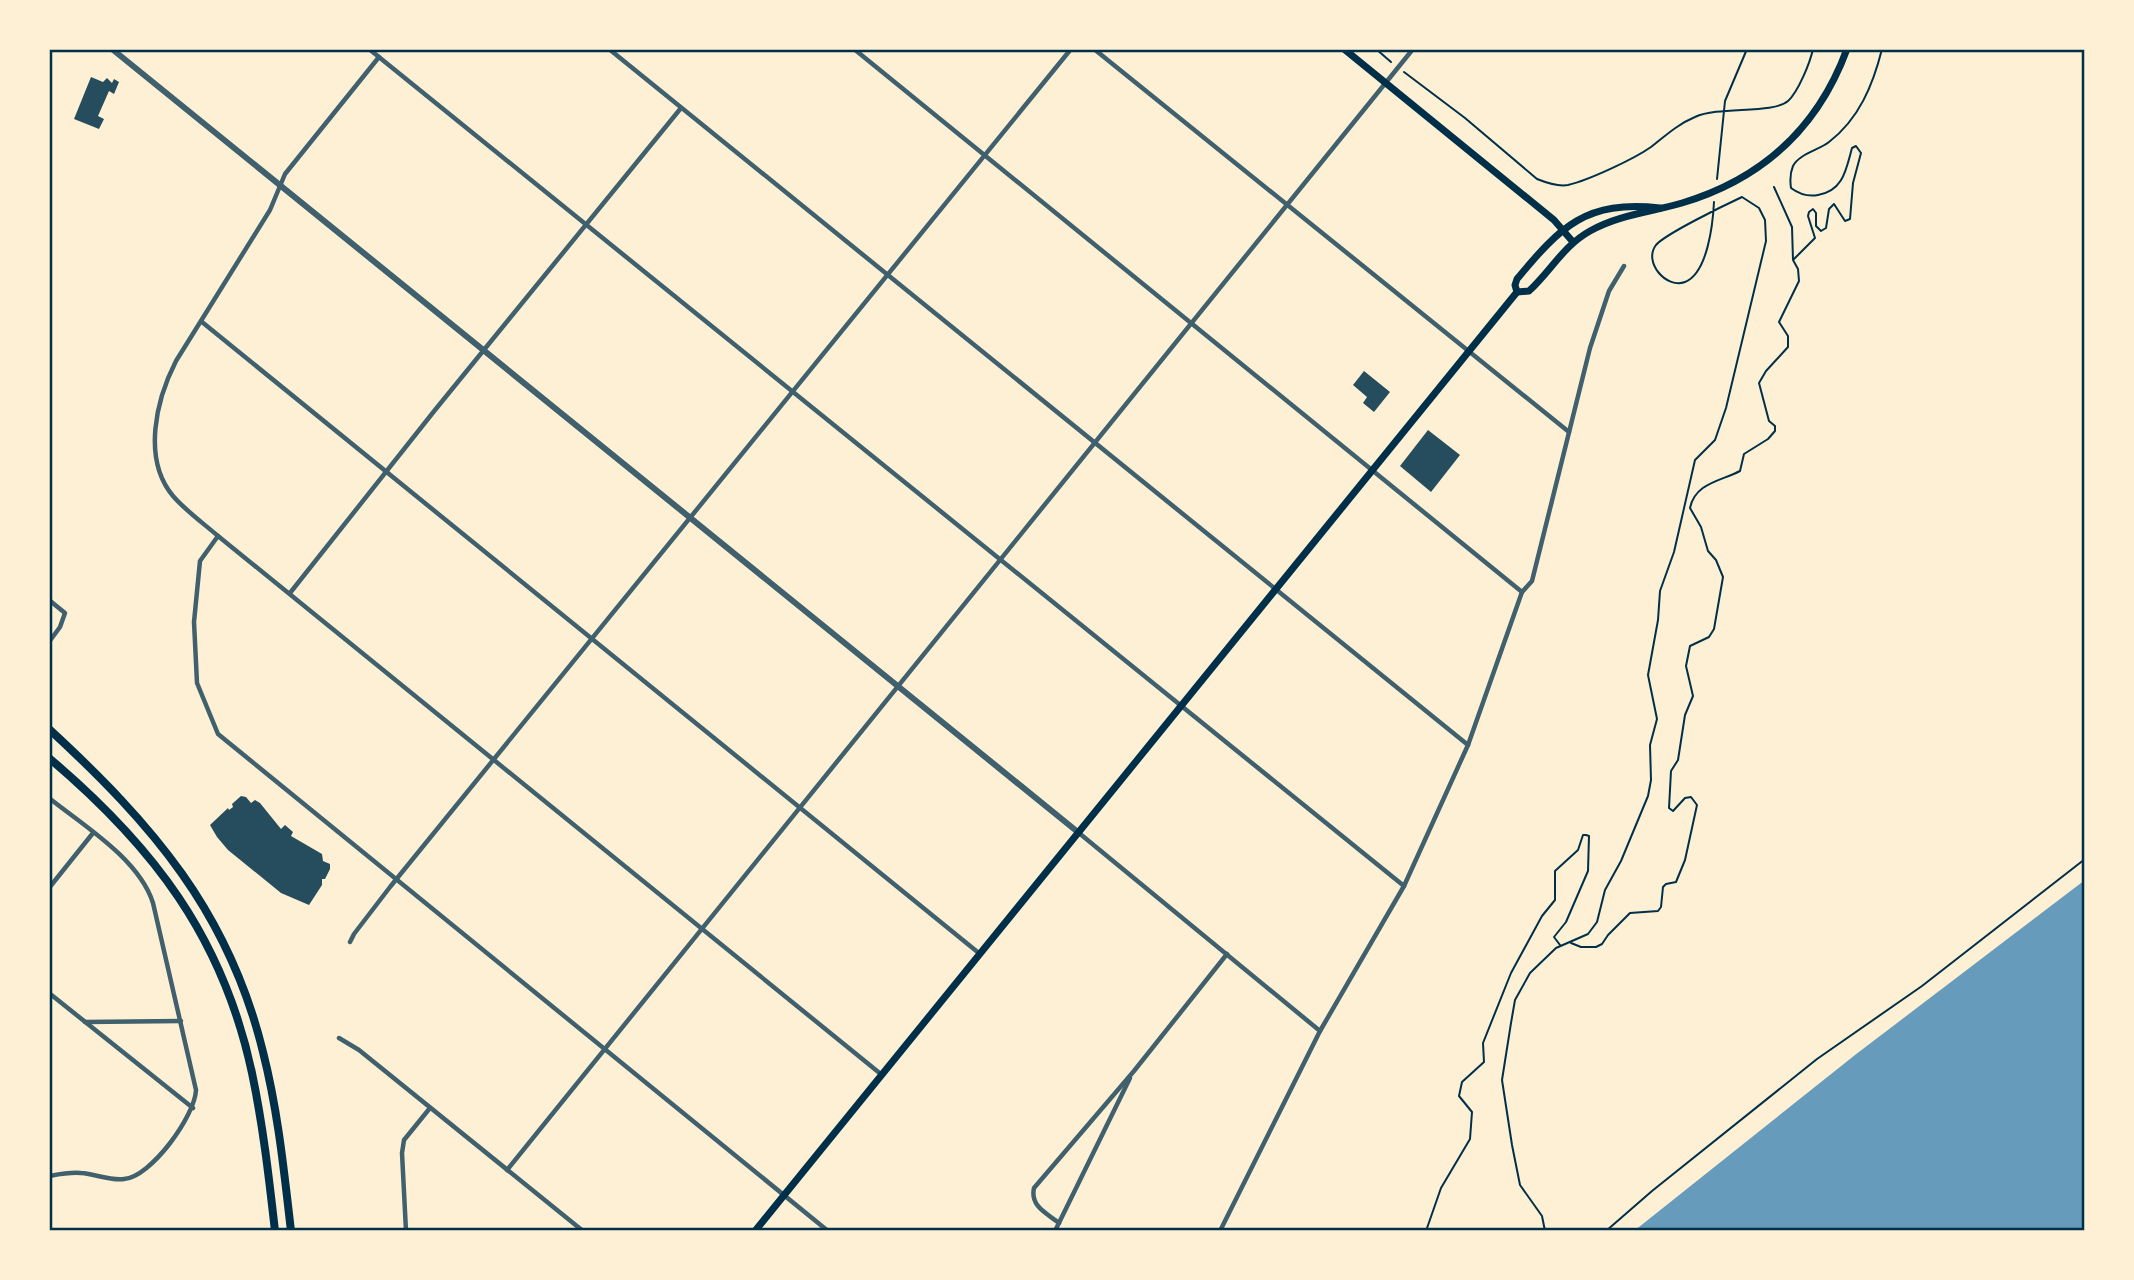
<svg xmlns="http://www.w3.org/2000/svg" width="2134" height="1280" viewBox="0 0 2134 1280" font-family="'Fira Sans',sans-serif">
  <style>
    .water { fill: #669bbc }
    .building { fill: #264d5e }
    .lines { fill: none; stroke-linecap: round; stroke-linejoin: round }
    .path { stroke: #003049; stroke-width: 2 }
    .minor { stroke: #3f606c; stroke-width: 4.5 }
    .tertiary { stroke: #3f606c; stroke-width: 6 }
    .secondary { stroke: #003049; stroke-width: 7 }
    .primary { stroke: #003049; stroke-width: 8 }
    .neatline { fill: none; stroke: #003049; stroke-width: 2.5 }
  </style>
  <rect width="100%" height="100%" fill="#fdf0d5"/>
  <path class="water" d="M2085,880v351h-451l221,-176z"/>
  <g class="building">
    <path d="M91,77l12,5 4,-4 5,5 2,-4 5,3 -5,12 -5,-3 -11,25 6,3 -5,10 -25,-10z"/>
    <path d="M1364,371l26,21 -16,20 -11,-9 4,-6 -14,-12z"/>
    <path d="M1428,430l32,25 -29,37 -31,-26z"/>
    <path d="M241,796l5,1 5,6 4,-3 5,3 21,26 4,-4 8,7 -2,4 31,18 1,7 7,3v5l-5,10h-3v6l-13,20 -28,-12 -53,-43 -11,-13 -7,-12 18,-17 1,2 4,-3 -1,-3z"/>
  </g>
  <g class="lines">
    <g class="path">
      <path d="M1376,49l15,13"/>
      <path d="M1404,72l61,46 72,61c10,4 21,8 31,6 21,-5 66,-26 83,-38 14,-11 27,-23 44,-30 24,-11 78,-3 93,-16 10,-9 22,-38 25,-52"/>
      <path d="M1717,179l8,-78 22,-52"/>
      <path d="M1794,259l21,-21 -7,-22 1,-4 4,-3 3,4v13l5,5 5,-3 3,-19 5,-5 11,17 5,-2 3,-36 8,-30 -5,-7 -4,2c-6,22 -9,43 -34,47 -11,2 -19,-1 -27,-7 -1,-7 -1,-15 2,-22 6,-12 26,-16 36,-24 30,-23 44,-57 53,-93"/>
      <path d="M1571,943l10,4h15l6,-3 6,-9 22,-22 28,-2 3,-4 2,-20 3,-3 10,-2 9,-22 12,-55 -6,-8 -6,1 -12,13 -4,-3 2,-37 7,-11 7,-45 8,-19 -7,-30 4,-20 19,-9 5,-8 9,-52 -7,-17 -8,-9 -7,-24 -11,-19c5,-25 31,-27 50,-37l4,-17 24,-15 7,-8v-5l-6,-5 -10,-38 7,-12 22,-24v-11l-9,-14 20,-41 -1,-12 -5,-9 -1,-33 -18,-40"/>
      <path d="M1426,1231l15,-43 29,-49 2,-27 -13,-16 3,-14 22,-20 -1,-19 28,-70 31,-57 13,-16v-29l23,-21 5,-15h3l3,1 -1,35 -22,51 -12,15 6,8"/>
      <path d="M1545,1231l-3,-15 -22,-31 -8,-40 -10,-65 9,-57 4,-23 15,-27 26,-25 32,-14 9,-12 8,-32 16,-29 27,-65 3,-16 -1,-35 7,-26 -9,-44 10,-55 2,-29 14,-39 21,-92 20,-20 11,-32 40,-167 -1,-21 -6,-12 -17,-11c-15,7 -77,37 -86,48 -13,17 10,44 29,37 23,-9 28,-60 29,-80"/>
      <path d="M1606,1231l46,-40 165,-132 105,-73 163,-127"/>
    </g>
    <g class="minor">
      <path d="M369,49l1035,837"/>
      <path d="M609,49l859,696"/>
      <path d="M854,49l668,543"/>
      <path d="M1094,49l475,383"/>
      <path d="M379,57l-94,117 -15,36 -94,151c-20,39 -34,98 -3,135 13,15 30,27 45,40l664,539"/>
      <path d="M202,322l778,632"/>
      <path d="M218,536l-18,25 -6,61 3,61 21,51 610,497"/>
      <path d="M290,593l145,-183 246,-302"/>
      <path d="M49,600l16,13 -5,14 -11,15"/>
      <path d="M49,798c35,28 90,61 104,105l43,187c-1,26 -45,87 -72,89 -14,2 -28,-5 -43,-6 -11,-1 -21,1 -32,3"/>
      <path d="M1079,833l241,198"/>
      <path d="M49,888l44,-55"/>
      <path d="M350,942l4,-8 36,-47 681,-838"/>
      <path d="M49,993l144,115"/>
      <path d="M85,1022l96,-1"/>
      <path d="M339,1038l20,12 224,181"/>
      <path d="M507,1170l906,-1121"/>
      <path d="M1059,1223c-13,-10 -29,-17 -25,-35l100,-117 93,-117"/>
      <path d="M406,1231l-4,-78 2,-13 26,-32"/>
      <path d="M1055,1231l75,-153"/>
      <path d="M1220,1231l100,-200 84,-145 64,-141 54,-153 10,-11 58,-233 19,-57 15,-25"/>
    </g>
    <path class="tertiary" d="M112,49l967,784"/>
    <g class="secondary">
      <path d="M1344,49l210,171 19,22"/>
      <path d="M1517,292l12,-1c22,-20 34,-45 61,-60 28,-16 61,-19 92,-28 80,-24 136,-75 165,-154"/>
      <path d="M755,1231l762,-939 -2,-7 2,-6c44,-53 69,-79 143,-71"/>
    </g>
    <g class="primary">
      <path d="M49,729c103,95 180,183 214,323 15,59 21,119 28,179"/>
      <path d="M49,758c104,88 174,179 203,315 11,52 17,105 23,158"/>
    </g>
  </g>
  <rect width="2134" height="1280" fill="none" stroke="#fdf0d5" stroke-width="102"/>
  <rect x="51" y="51" width="2032" height="1178" class="neatline"/>
</svg>
